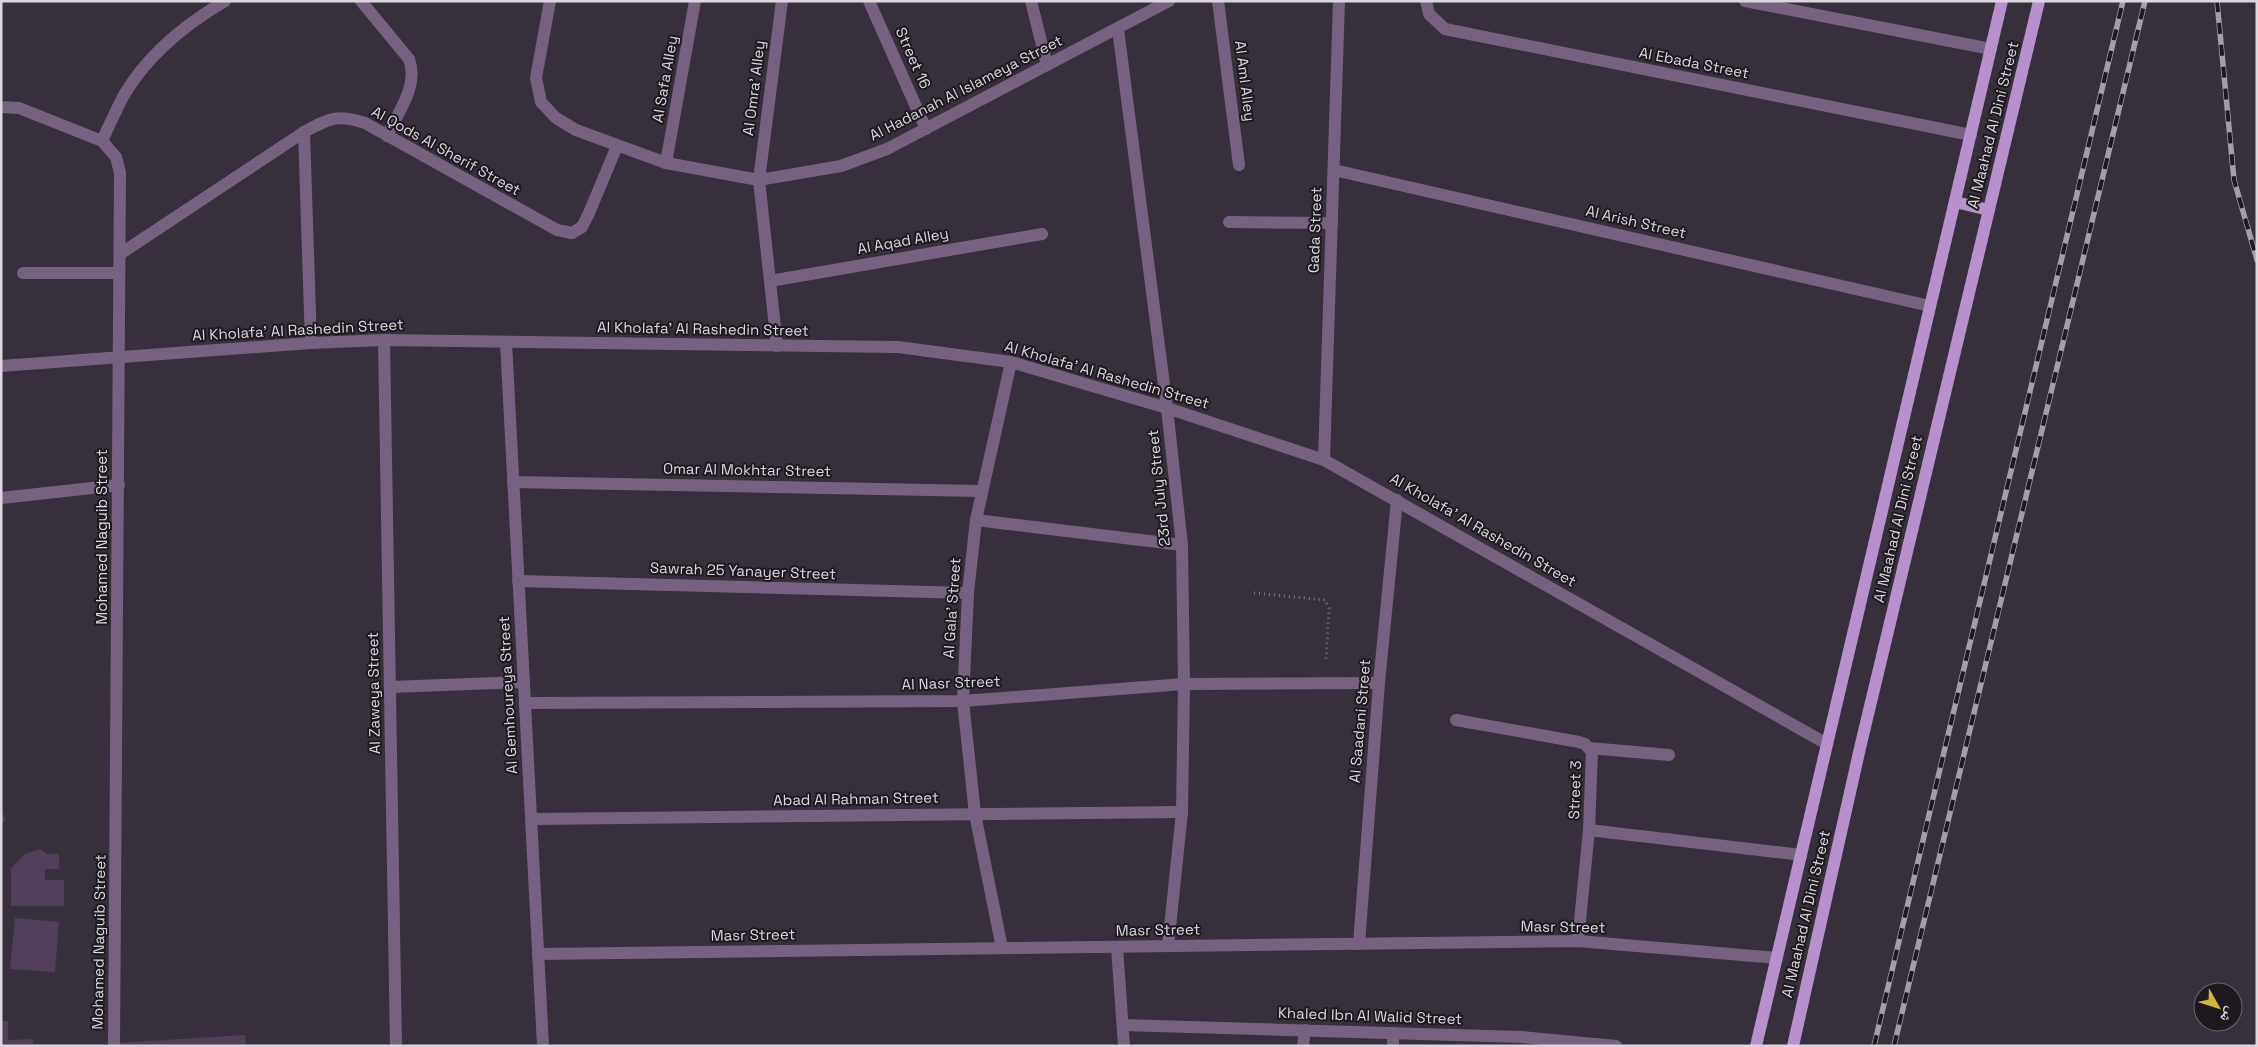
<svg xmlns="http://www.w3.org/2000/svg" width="2258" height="1047" viewBox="0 0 2258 1047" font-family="'Space Grotesk','Noto Naskh Arabic',sans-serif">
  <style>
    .building { fill: #513e5b }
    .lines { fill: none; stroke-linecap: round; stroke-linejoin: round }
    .path { stroke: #807984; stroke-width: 3; stroke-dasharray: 1 4; stroke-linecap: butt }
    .minor { stroke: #766280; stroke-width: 12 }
    .primary { stroke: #b890cd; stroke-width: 12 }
    .rail-casing { stroke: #a49ea8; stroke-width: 5.5 }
    .rail { stroke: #1d191f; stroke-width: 4; stroke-dasharray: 11; stroke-linecap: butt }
    .labels { text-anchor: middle; stroke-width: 4; stroke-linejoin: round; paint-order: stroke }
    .street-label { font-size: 15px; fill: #dcd7df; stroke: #1d191f }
  </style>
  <rect width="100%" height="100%" fill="#372f3c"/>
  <g class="building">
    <path d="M1,805l4,16 -4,1z"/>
    <path d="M40,849l7,5h12v15h-14v11h19v26h-53v-38l14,-14z"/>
    <path d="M15,918l44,4 -4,50 -45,-3z"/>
    <path d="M1,1021h7v19l25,-1v7h-32z"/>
    <path d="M245,1035l1,11h-131v-3z"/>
  </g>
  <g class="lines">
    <path class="path" d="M1254,593l71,7 4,8 -3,51"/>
    <g class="minor">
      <path d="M361,1l48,58c10,27 -11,53 -22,77"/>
      <path d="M550,1l-14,77 5,24 15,16 20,12 90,33 93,17 82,-14 46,-17 282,-148"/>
      <path d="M869,1l57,128"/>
      <path d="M1031,1l16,64"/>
      <path d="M1218,1l21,164"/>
      <path d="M1426,1l3,13 16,15 526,106"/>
      <path d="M1745,1l246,48"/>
      <path d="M1118,29l49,379 15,137 2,139 -2,128 -14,134"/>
      <path d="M1,107l18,1 83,33 14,16 4,16 -6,873"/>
      <path d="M304,132l7,211"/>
      <path d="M102,141c7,-15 14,-31 22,-46 24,-41 60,-70 101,-94"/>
      <path d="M666,163l29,-162"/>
      <path d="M1334,170l596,136"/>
      <path d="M1229,222l103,1"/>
      <path d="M120,254l184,-122c26,-14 33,-18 61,-9l192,107 15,3 10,-6 7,-14 28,-67"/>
      <path d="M23,273h96"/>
      <path d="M770,281l272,-47"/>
      <path d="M384,340l12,706"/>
      <path d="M506,342l37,704"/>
      <path d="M777,346l-18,-166 23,-179"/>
      <path d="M1,366l310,-23 73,-3 514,7 113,15 156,46 157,52 503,284"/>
      <path d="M1324,460l15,-459"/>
      <path d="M513,482l468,9"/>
      <path d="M1,498l118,-13"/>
      <path d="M976,520l206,25"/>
      <path d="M518,581l450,12"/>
      <path d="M390,687l134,-5"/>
      <path d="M525,703l438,-2 221,-17 195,-1"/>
      <path d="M1456,720l123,22 6,2 7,8 -3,78 -11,111"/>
      <path d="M1589,748l80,7"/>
      <path d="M531,819l651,-7"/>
      <path d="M1589,830l212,25"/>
      <path d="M1359,944l20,-261 18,-183"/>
      <path d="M1117,947l7,99"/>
      <path d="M1002,948l-27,-134 -12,-113 5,-108 8,-73 35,-158"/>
      <path d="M538,954l1040,-13 199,17"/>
      <path d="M1123,1025l399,12 94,9"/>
      <path d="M1303,1046l2,-16"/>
      <path d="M1393,1046v-13"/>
    </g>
    <g class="primary">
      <path d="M1955,202l34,8"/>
      <path d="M1756,1046l246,-1045"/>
      <path d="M1793,1046l67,-298 179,-747"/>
    </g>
    <defs>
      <g id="rail">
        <path d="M2217,1l17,179 23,80"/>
        <path d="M1874,1046l249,-1045"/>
        <path d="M1894,1046l251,-1045"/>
      </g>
    </defs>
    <use href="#rail" class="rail-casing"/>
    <use href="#rail" class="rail"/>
  </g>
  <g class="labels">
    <g class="street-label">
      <text transform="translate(913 58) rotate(66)" y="5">Street 16</text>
      <text transform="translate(1694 63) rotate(11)" y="5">Al Ebada Street</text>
      <text transform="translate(665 79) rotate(-80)" y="5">Al Safa Alley</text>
      <text transform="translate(1245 81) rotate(83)" y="5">Al Aml Alley</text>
      <text transform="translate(754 88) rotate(-83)" y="5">Al Omra' Alley</text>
      <text transform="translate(966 88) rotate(-27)" y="5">Al Hadanah Al Islameya Street</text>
      <text transform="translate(1993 125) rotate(-76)" y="5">Al Maahad Al Dini Street</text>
      <text transform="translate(446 151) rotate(29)" y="5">Al Qods Al Sherif Street</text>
      <text transform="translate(1636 222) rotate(13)" y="5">Al Arish Street</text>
      <text transform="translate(1315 230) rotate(-88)" y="5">Gada Street</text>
      <text transform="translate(903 241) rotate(-10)" y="5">Al Aqad Alley</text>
      <text transform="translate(703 329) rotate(1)" y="5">Al Kholafa' Al Rashedin Street</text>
      <text transform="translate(298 330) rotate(-3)" y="5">Al Kholafa' Al Rashedin Street</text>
      <text transform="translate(1107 375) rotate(16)" y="5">Al Kholafa' Al Rashedin Street</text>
      <text transform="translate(747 470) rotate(1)" y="5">Omar Al Mokhtar Street</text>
      <text transform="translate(1159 488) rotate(-96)" y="5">23rd July Street</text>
      <text transform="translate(1898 519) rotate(-77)" y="5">Al Maahad Al Dini Street</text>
      <text transform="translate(1483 530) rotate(30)" y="5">Al Kholafa' Al Rashedin Street</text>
      <text transform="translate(102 537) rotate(-90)" y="5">Mohamed Naguib Street</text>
      <text transform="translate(743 571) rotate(2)" y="5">Sawrah 25 Yanayer Street</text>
      <text transform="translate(952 608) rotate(-86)" y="5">Al Gala' Street</text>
      <text transform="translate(951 683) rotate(-2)" y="5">Al Nasr Street</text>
      <text transform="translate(374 693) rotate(-91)" y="5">Al Zaweya Street</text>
      <text transform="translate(508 695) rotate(-93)" y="5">Al Gemhoureya Street</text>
      <text transform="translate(1360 721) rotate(-85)" y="5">Al Saadani Street</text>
      <text transform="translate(1575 790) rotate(-88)" y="5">Street 3</text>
      <text transform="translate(856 799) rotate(-1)" y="5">Abad Al Rahman Street</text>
      <text transform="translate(1806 914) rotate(-77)" y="5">Al Maahad Al Dini Street</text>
      <text transform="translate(1563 927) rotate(1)" y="5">Masr Street</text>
      <text transform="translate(1158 930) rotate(-1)" y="5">Masr Street</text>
      <text transform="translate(753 935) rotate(-1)" y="5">Masr Street</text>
      <text transform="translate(99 942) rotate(-89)" y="5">Mohamed Naguib Street</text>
      <text transform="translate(1370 1016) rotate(2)" y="5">Khaled Ibn Al Walid Street</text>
    </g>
  </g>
  <rect width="2258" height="1047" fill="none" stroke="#dcd7df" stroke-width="5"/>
  <g transform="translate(2218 1007) rotate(129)"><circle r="24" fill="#1d191f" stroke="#69656c"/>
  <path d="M0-4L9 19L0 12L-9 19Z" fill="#d0b736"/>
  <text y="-8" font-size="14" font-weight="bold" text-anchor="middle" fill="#dcd7df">ش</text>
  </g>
</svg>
